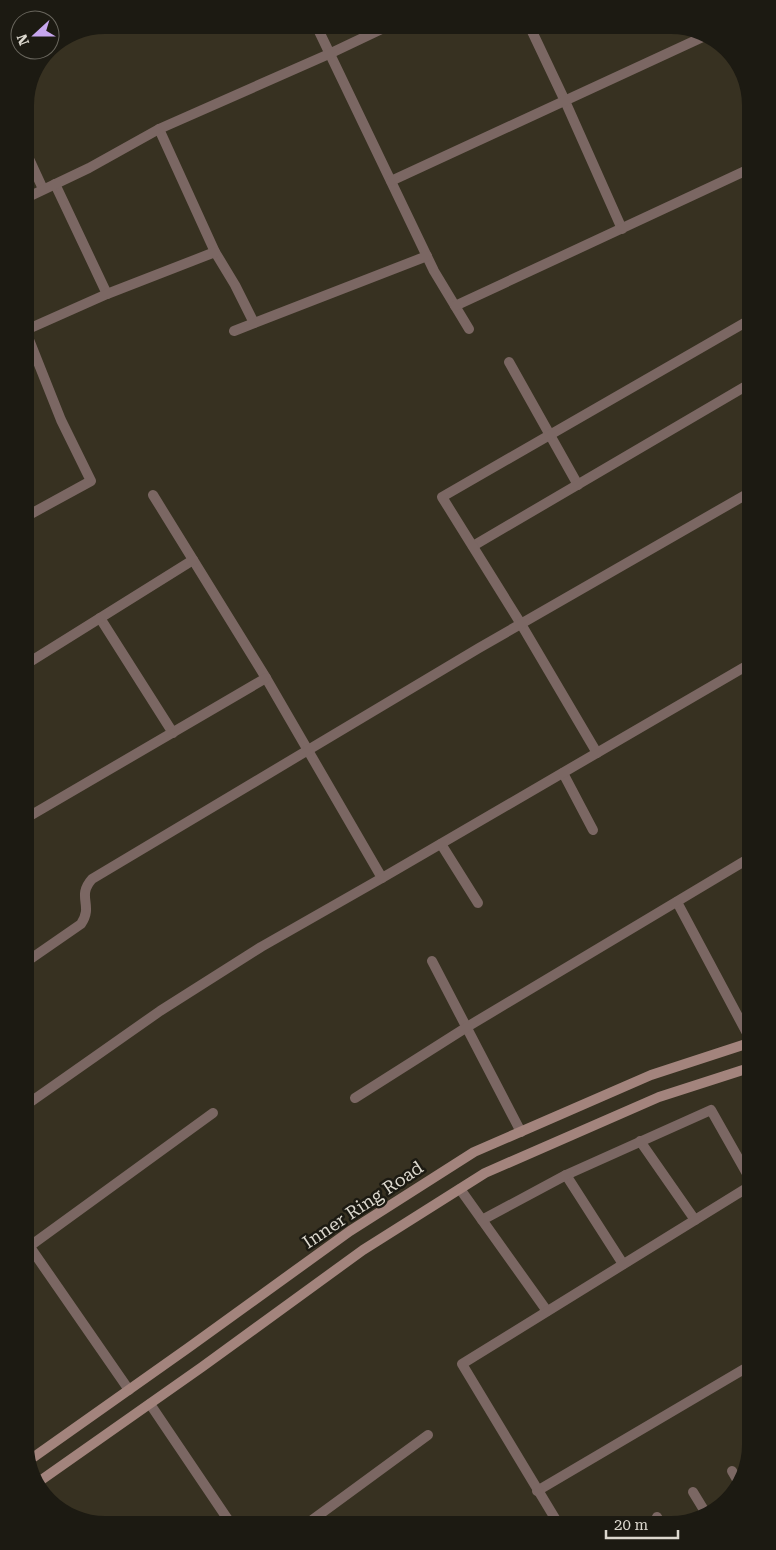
<svg xmlns="http://www.w3.org/2000/svg" width="776" height="1550" viewBox="0 0 776 1550" font-family="'Roboto Serif',serif">
  <style>
    .lines { fill: none; stroke-linecap: round; stroke-linejoin: round }
    .minor { stroke: #7b6763; stroke-width: 10 }
    .secondary { stroke: #a3847d; stroke-width: 10 }
    .labels { text-anchor: middle; stroke-width: 5; stroke-linejoin: round; paint-order: stroke }
    .street-label { font-size: 18px; fill: #dcd8ce; stroke: #1c1a12 }
  </style>
  <rect width="100%" height="100%" fill="#373121"/>
  <g class="lines">
    <g class="minor">
      <path d="M316,25l118,246 35,58"/>
      <path d="M529,25l36,76 57,128"/>
      <path d="M159,129l56,123 20,33 19,38"/>
      <path d="M25,150l18,39"/>
      <path d="M391,181l314,-145"/>
      <path d="M55,184l52,110"/>
      <path d="M26,198l63,-30 70,-39 170,-75 61,-29"/>
      <path d="M455,306l290,-135"/>
      <path d="M26,330l81,-36 108,-42"/>
      <path d="M234,331l193,-75"/>
      <path d="M26,332l35,88 30,61 -64,35"/>
      <path d="M509,362l69,123"/>
      <path d="M153,495l113,183 116,200"/>
      <path d="M473,546l273,-160"/>
      <path d="M100,618l73,115"/>
      <path d="M28,663l165,-103"/>
      <path d="M597,753l-76,-129 -79,-127 304,-175"/>
      <path d="M563,773l30,57"/>
      <path d="M28,817l238,-139"/>
      <path d="M441,844l37,59"/>
      <path d="M677,902l72,135"/>
      <path d="M29,960l52,-36c13,-19 -5,-27 11,-45l387,-231 268,-154"/>
      <path d="M432,961l89,171"/>
      <path d="M355,1098l112,-71 281,-168"/>
      <path d="M29,1103l131,-92 101,-64 121,-69 366,-213"/>
      <path d="M640,1141l55,79"/>
      <path d="M566,1175l57,89"/>
      <path d="M460,1189l87,122"/>
      <path d="M482,1220l84,-45 145,-65 39,69"/>
      <path d="M30,1246l183,-133"/>
      <path d="M30,1247l99,143"/>
      <path d="M150,1404l81,120"/>
      <path d="M732,1471l7,12"/>
      <path d="M537,1491l214,-126"/>
      <path d="M693,1492l14,23"/>
      <path d="M657,1517l1,2"/>
      <path d="M556,1520l-94,-156 288,-178"/>
      <path d="M308,1523l120,-88"/>
    </g>
    <g class="secondary">
      <path d="M31,1459l157,-111 162,-117 124,-79 177,-77 98,-32"/>
      <path d="M37,1483l165,-116 161,-117 122,-77 174,-76 90,-29"/>
    </g>
  </g>
  <g class="labels">
    <g class="street-label">
      <text transform="translate(363 1205) rotate(-34)" y="6">Inner Ring Road</text>
    </g>
  </g>
  <path d="M0 0H776V1550H0ZM105 34H671A71 71 0 0 1 742 105V1445A71 71 0 0 1 671 1516H105A71 71 0 0 1 34 1445V105A71 71 0 0 1 105 34Z" fill="#1c1a12" fill-rule="evenodd"/>
  <g transform="translate(35 35) rotate(249)"><circle r="24" fill="#1c1a12" stroke="#69665d"/>
  <path d="M0-4L9 19L0 12L-9 19Z" fill="#c7a6ef"/>
  <text y="-8" font-size="14" font-weight="bold" text-anchor="middle" fill="#dcd8ce">N</text>
  </g>
  <path d="M606 1530v8h72v-8" fill="none" stroke="#dcd8ce" stroke-width="2.5"/>
  <text x="614" y="1530" font-size="15" fill="#dcd8ce" stroke="#1c1a12" stroke-width="4" paint-order="stroke">20 m</text>
</svg>
